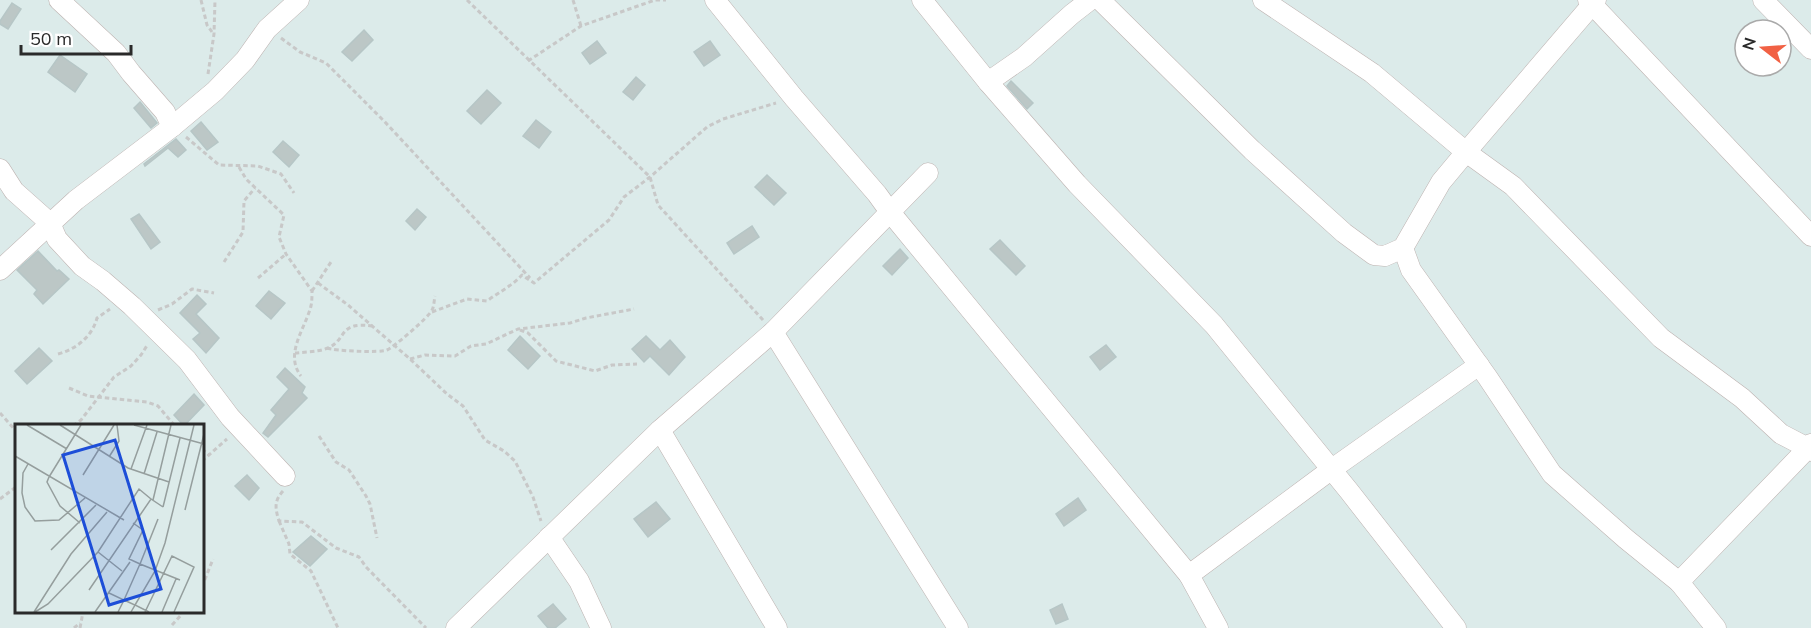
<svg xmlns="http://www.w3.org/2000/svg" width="1811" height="628" viewBox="0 0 1811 628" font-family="Mulish,sans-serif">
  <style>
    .building { fill: #bcc7c6; stroke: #b6c6c6; stroke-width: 1.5 }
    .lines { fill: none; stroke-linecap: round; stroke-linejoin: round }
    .minor-casing { stroke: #bdb2b0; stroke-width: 21 }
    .path { stroke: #c8c8c8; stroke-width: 3; stroke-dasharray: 4.5 3; stroke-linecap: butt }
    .minor { stroke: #fff; stroke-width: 20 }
    .inset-road { fill: none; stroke: #959e9d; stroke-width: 1.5 }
    .view { fill: #1d4ed8; fill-opacity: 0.15; stroke: #1d4ed8; stroke-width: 3 }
    .inset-edge { fill: none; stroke: #2a2a2a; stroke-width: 3 }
  </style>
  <rect width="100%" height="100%" fill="#dcebea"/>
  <g class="building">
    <path d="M12,3l9,6 -13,20 -8,-5v-3z"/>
    <path d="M364,30l9,10 -21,21 -10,-9z"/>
    <path d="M597,41l9,12 -16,11 -8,-11z"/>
    <path d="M710,41l10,14 -16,11 -10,-14z"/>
    <path d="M60,55l27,19 -12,18 -27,-20z"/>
    <path d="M636,77l9,8 -12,15 -10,-8z"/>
    <path d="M1011,81l22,22 -6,6 -20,-23z"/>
    <path d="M487,90l14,13 -20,21 -14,-13z"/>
    <path d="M140,102l17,21 -6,5 -17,-20z"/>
    <path d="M536,120l15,12 -12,16 -16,-12z"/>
    <path d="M201,122l17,20 -11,8 -16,-19z"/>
    <path d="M176,139l10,11 -8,7 -10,-9 -23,18 -1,-2z"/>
    <path d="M283,141l16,14 -10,12 -16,-15z"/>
    <path d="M767,175l19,18 -12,12 -19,-18z"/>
    <path d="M417,209l9,8 -11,13 -9,-9z"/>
    <path d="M139,214l21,28 -9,7 -20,-30z"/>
    <path d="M752,226l7,11 -25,17 -7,-11z"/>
    <path d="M1000,240l25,26 -9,9 -26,-26z"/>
    <path d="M900,249l8,9 -16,17 -9,-9z"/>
    <path d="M38,251l19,20 2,-1 10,9 -26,25 -9,-10 3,-4 -20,-20z"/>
    <path d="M269,291l16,12 -14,16 -15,-13z"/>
    <path d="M197,295l9,9 -10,10 23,24 -13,15 -13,-14 7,-6 -20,-20z"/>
    <path d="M520,336l20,20 -12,13 -20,-19z"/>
    <path d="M646,336l14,14 10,-10 15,17 -16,18 -19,-19 -6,6 -12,-13z"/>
    <path d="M1106,345l10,12 -16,13 -10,-13z"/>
    <path d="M39,348l13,13 -25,23 -12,-13z"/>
    <path d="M285,368l20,19 -3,6 5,5 -39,39 -5,-4 13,-18 -5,-5 18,-21 -12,-12z"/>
    <path d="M194,394l10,11 -20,21 -10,-11z"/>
    <path d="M247,475l12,13 -10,12 -14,-14z"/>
    <path d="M1078,498l8,12 -22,16 -8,-12z"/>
    <path d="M656,502l14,17 -22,18 -14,-18z"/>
    <path d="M311,536l16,13 -17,17 -17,-14z"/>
    <path d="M553,604l13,15 -11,9h-7l-10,-12z"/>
    <path d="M1062,604l6,15 -12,5 -6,-14z"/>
  </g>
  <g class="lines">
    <defs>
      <g id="minor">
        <path d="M59,0l57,53 15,20 34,39 7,15"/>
        <path d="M715,0l79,98 83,96 13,18 299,363 29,53"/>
        <path d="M922,0l66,82 89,102 137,141 135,166 107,137"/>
        <path d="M1100,0l152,150 92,83 30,22 11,1 18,-8 38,-66 25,-30 47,34 148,152 81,60 39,36 27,14 3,-4"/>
        <path d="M1263,0l109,73 94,79 130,-152"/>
        <path d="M1588,0l223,236"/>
        <path d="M1763,0l48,49"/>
        <path d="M988,82l36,-25 48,-43 18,-14"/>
        <path d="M0,169l14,22 36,32 7,16 25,27 21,15 29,25 55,54 43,57 55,59"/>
        <path d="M1403,248l8,22 77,108 64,96 74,65 53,43 37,46"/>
        <path d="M0,270l76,-70 96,-73 43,-36 30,-31 22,-31 32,-29"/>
        <path d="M773,332l185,296"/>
        <path d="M660,430l117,198"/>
        <path d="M549,537l30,44 22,47"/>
        <path d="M1189,575l143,-106 147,-104"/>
        <path d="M1679,582l129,-134 3,3"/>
        <path d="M456,628l204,-198 113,-98 155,-159"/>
      </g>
    </defs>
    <use href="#minor" class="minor-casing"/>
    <g class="path">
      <path d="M201,0l6,25 5,7"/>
      <path d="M467,0l183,177 8,28 105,115"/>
      <path d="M573,0l8,26"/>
      <path d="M281,38l19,14 26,11 58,58 146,157"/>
      <path d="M528,61l53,-35 74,-26h11"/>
      <path d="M208,74l6,-40 1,-34"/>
      <path d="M186,137l33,28 39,1 23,8 13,19"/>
      <path d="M239,167l7,12 38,36 -5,22 7,17 26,37c0,5 0,10 -1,15 -6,23 -27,48 -10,70"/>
      <path d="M224,262l19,-30 1,-31 11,-13"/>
      <path d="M258,278l28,-24"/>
      <path d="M318,283l30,22 62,54 37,35 16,12 22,34 19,11 11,10 18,36 8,24"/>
      <path d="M312,291l19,-29"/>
      <path d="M158,310l14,-6 20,-15 22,4"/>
      <path d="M432,312l35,-13 20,2c12,-9 25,-15 35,-26l12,8 75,-63 15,-23 26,-20 57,-50 16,-8 53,-16"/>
      <path d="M520,330l8,3 28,28 39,10 17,-6 25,-1"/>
      <path d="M327,348c7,3 54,5 60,2 7,-3 42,-33 45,-40 2,-3 2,-9 3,-14"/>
      <path d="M295,353c10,-1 23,-1 33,-5 19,-8 10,-27 44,-22"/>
      <path d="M58,354c18,-5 34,-17 39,-36l13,-9"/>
      <path d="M410,359l15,-4 30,1 16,-10 15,-2 32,-15 52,-6 16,-5 48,-9"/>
      <path d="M69,388l19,8 59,6 11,4 17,20"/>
      <path d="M0,413l16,18"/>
      <path d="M73,426l8,-6 33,-43 17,-11 10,-11 7,-11"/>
      <path d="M319,436l17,26 13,8 17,26 4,8 7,34"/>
      <path d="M202,449l7,6"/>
      <path d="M202,461l25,-22"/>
      <path d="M283,491c-9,10 -8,17 -4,30l23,1 34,26 23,9 7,10 60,61"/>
      <path d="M0,499l16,-12"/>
      <path d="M279,521l10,23 1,10 21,17 27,57"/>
      <path d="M202,587l11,-28"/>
      <path d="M172,625l10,-11 -1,-2"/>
      <path d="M74,628l6,-5"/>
      <path d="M80,628l3,-16"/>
    </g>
    <use href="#minor" class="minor"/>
  </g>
  <g transform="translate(15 424)">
    <rect width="189" height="189" fill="#dcebea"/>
    <path class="inset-road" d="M12,1l40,24M45,1l68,43 41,14M119,1l70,19M0,32l109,64M94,33l10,-16 -2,-16M13,40l-5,9 -1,20 3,14 10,14 24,-1 26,-22M116,45l16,-44M129,50l13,-42M68,51l31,-50M34,53l32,-52M34,53l-2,5 13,24 20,17M138,76l18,-75M148,83l17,-69M170,86l19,-76M143,95l-18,45 40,16M36,126l45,-45M83,128l24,19M74,166l62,-91 12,8M94,169l15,7 -6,12M19,188l37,-58 36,-42M20,188l13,-8 50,-52 41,-63 12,10M80,188l35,-50M116,188l4,-7 -11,-5 16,-36 -11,-5 14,-29 -10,-7M130,188l27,-56 22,11 -20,45M134,188l-14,-7 20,-34 10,-28 29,-118M147,188l14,-33"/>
    <path class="view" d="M100,16l46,149 -52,16 -46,-150z"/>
    <rect width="189" height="189" class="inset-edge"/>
  </g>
  <g transform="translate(1763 48) rotate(287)"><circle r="28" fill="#ffffff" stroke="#aaaaaa" stroke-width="1.5"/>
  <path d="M0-4.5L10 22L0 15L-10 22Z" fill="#f16144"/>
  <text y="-9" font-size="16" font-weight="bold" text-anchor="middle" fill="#2a2a2a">N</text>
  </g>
  <path d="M21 45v9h110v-9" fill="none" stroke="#2a2a2a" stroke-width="3"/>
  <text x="30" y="45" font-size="18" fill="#2a2a2a" stroke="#ffffff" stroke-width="4.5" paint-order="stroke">50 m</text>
</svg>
